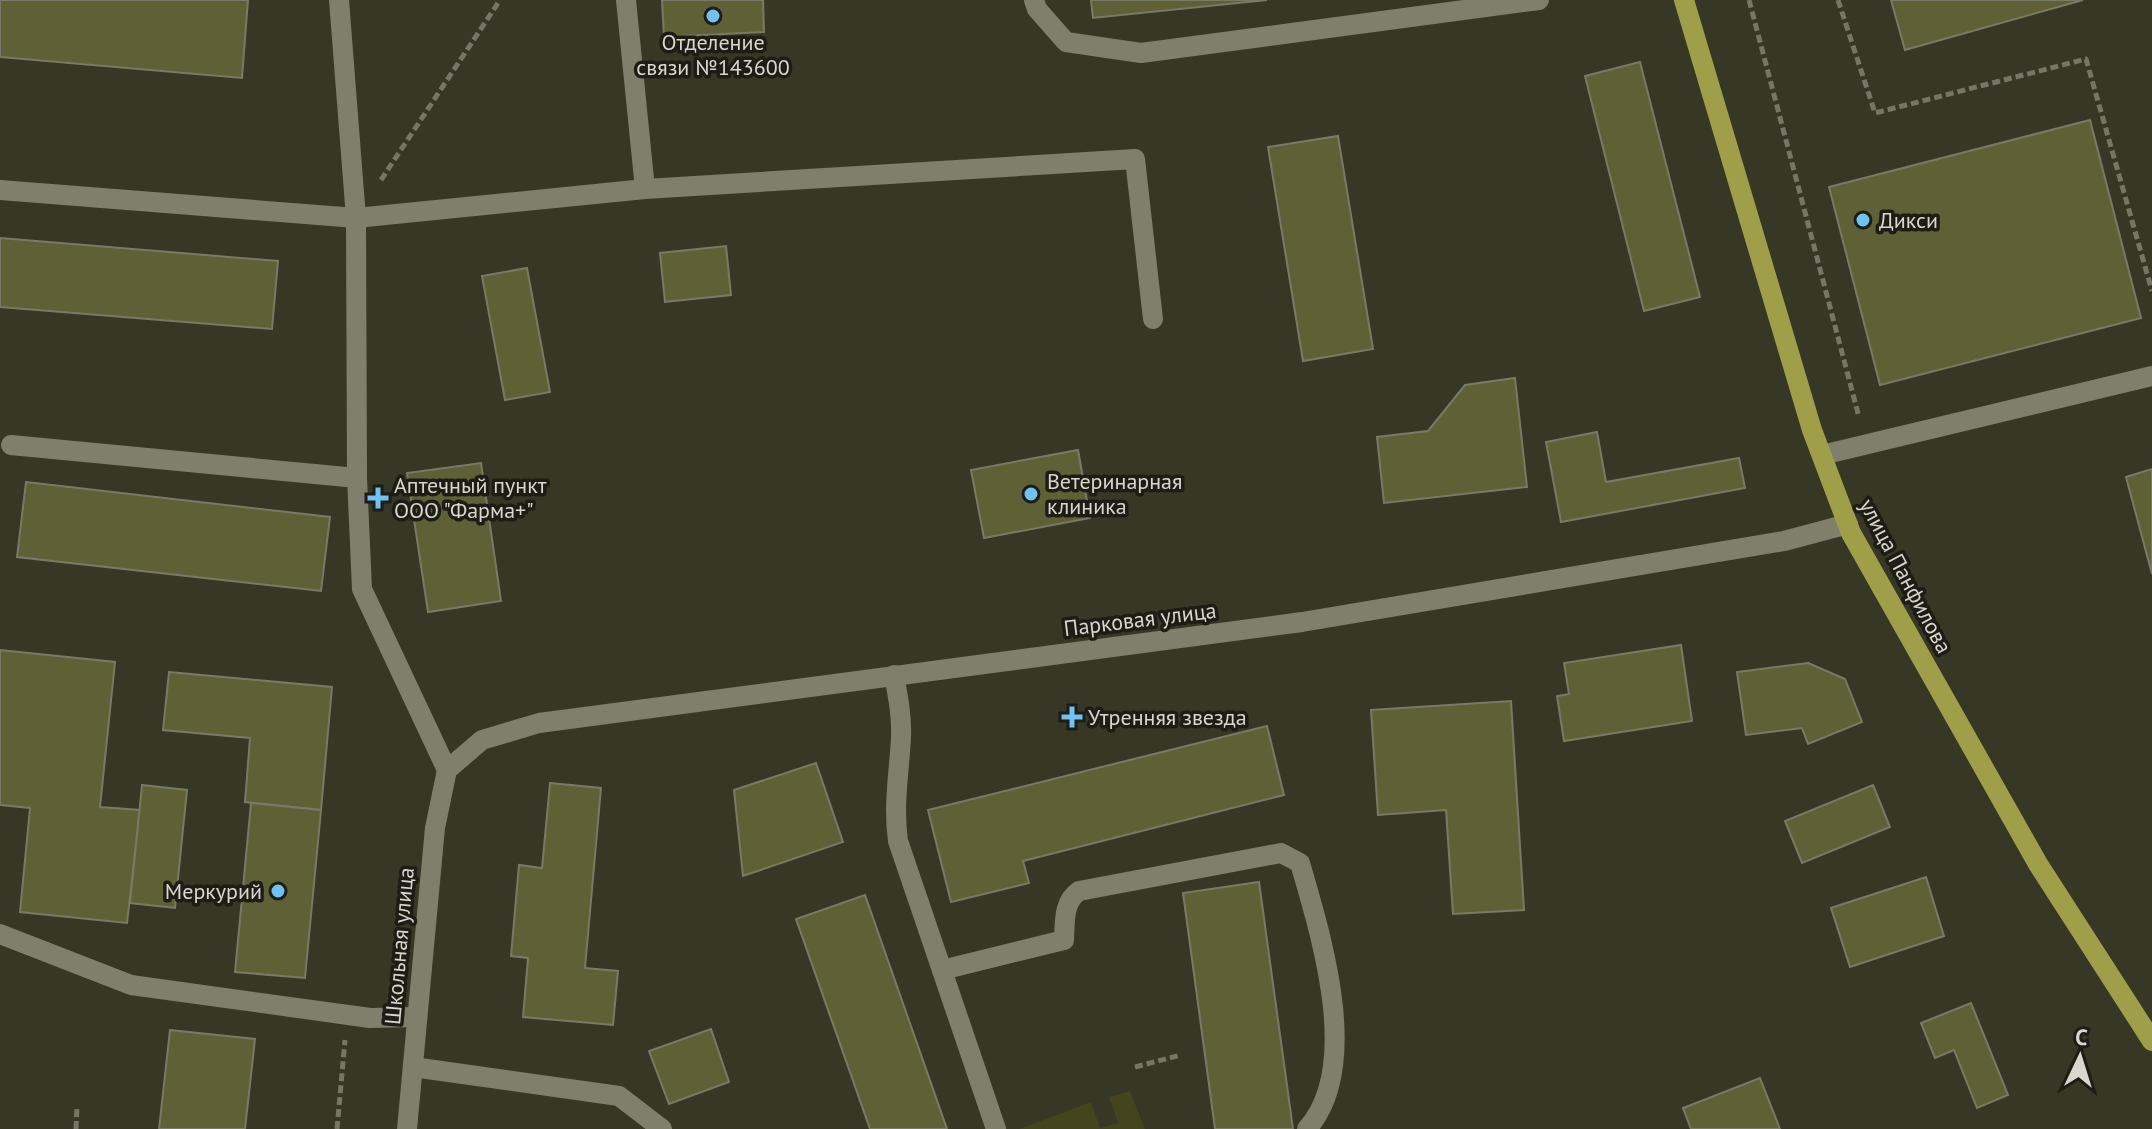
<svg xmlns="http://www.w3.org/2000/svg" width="2152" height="1129" viewBox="0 0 2152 1129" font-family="'PT Sans',sans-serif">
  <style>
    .green { fill: #44441d }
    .building { fill: #606037; stroke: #797a66; stroke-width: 2 }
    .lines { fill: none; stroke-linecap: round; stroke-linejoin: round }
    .path { stroke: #767668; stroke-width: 5; stroke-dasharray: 8 4; stroke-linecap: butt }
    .minor { stroke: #7f7f6c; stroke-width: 20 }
    .major { stroke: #9f9f49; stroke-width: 20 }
    .poi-dot { fill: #6fc2f4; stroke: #1d1d16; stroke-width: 3 }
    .labels { text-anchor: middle; stroke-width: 7; stroke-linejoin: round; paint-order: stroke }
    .poi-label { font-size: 22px; fill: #d7d7cd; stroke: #1d1d16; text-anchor: start }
    .street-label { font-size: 22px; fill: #d7d7cd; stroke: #1d1d16 }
  </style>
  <rect width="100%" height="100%" fill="#363725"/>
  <path class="green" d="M1130,1091l15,38h-126l72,-27 9,26 18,-5 -9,-26z"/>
  <g class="building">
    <path d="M0,0h248l-6,78 -242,-21z"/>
    <path d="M662,0h101l1,32 -100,5z"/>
    <path d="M1091,0h176l-174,18z"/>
    <path d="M1891,0h192l-178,50z"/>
    <path d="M1640,62l60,235 -56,14 -59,-235z"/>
    <path d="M2090,120l51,198 -261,67 -51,-198z"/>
    <path d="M1338,136l35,213 -70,12 -35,-214z"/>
    <path d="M0,238l278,23 -6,68 -272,-22z"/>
    <path d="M726,246l5,49 -66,7 -5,-49z"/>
    <path d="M527,268l23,124 -45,8 -23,-124z"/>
    <path d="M1515,378l12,109 -143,16 -7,-66 51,-6 37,-46z"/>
    <path d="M1597,432l9,50 133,-24 6,30 -184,34 -15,-80z"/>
    <path d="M1078,450l12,68 -106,20 -13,-68z"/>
    <path d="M481,463l20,138 -73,11 -21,-139z"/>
    <path d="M2152,469v105l-26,-97z"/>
    <path d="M26,482l304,35 -9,74 -304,-34z"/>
    <path d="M1681,645l11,76 -128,20 -7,-45 12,-2 -5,-31z"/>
    <path d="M0,650l115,12 -15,145 40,3 -13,113 -107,-11 10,-104 -30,-3z"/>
    <path d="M1808,663l37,16 17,43 -54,22 -6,-16 -56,7 -9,-63z"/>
    <path d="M169,672l163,15 -11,123 -76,-8 5,-64 -87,-8z"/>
    <path d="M1511,701l13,209 -71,4 -7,-104 -68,5 -7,-105z"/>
    <path d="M1267,726l17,69 -261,66 6,22 -78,19 -23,-92z"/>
    <path d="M816,763l27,79 -100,34 -9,-86z"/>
    <path d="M550,783l51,5 -16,180 33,3 -5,54 -90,-8 5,-59 -17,-2 8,-91 23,3z"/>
    <path d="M142,785l45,5 -12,118 -45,-5z"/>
    <path d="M1873,785l17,42 -88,36 -17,-42z"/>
    <path d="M251,803l70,7 -16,168 -70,-6z"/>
    <path d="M1926,877l18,59 -94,31 -19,-59z"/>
    <path d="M1259,882l34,247h-78l-32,-236z"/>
    <path d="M865,895l82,234h-77l-74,-210z"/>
    <path d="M1971,1003l37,92 -31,13 -23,-58 -19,8 -14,-35z"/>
    <path d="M711,1029l18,53 -60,22 -20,-53z"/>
    <path d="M170,1030l85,9 -10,90h-86z"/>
    <path d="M1760,1078l20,51h-89l-8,-21z"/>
  </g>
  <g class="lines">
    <g class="path">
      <path d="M1749,0l110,417"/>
      <path d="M1838,0l37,113 211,-54 66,232"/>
      <path d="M381,180l119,-180"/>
      <path d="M1135,1067l46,-12"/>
      <path d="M76,1129l1,-22"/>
      <path d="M337,1129l8,-89"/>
    </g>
    <g class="minor">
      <path d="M339,0l17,218 1,260 5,111 85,181"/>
      <path d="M626,0l19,189"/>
      <path d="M1034,0l3,9 29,33 75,11 398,-53"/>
      <path d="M0,190l356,28 289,-29 490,-30 18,160"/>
      <path d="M11,445l346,33"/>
      <path d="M1822,455l330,-79"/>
      <path d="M894,675c4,21 8,42 7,63 -2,35 -8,68 -3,103l98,288"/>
      <path d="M447,770l35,-30 57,-17 763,-101 482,-81 64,-17"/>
      <path d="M0,934l131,51 239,33 45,-1"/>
      <path d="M942,970l122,-30c1,-18 -1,-38 15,-49l202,-38 19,10c20,70 63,203 7,266"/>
      <path d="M413,1067l206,29 43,33"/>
      <path d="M407,1129l28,-301 12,-58"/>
    </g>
    <path class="major" d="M1684,0l128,430 39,103 187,331 114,177"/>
  </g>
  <g class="poi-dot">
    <circle cx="713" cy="16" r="8"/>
    <circle cx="1863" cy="220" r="8"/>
    <circle cx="1031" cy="494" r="8"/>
    <path d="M374 486h8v8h8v8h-8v8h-8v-8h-8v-8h8z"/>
    <path d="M1068 705h8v8h8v8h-8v8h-8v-8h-8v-8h8z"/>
    <circle cx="278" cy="891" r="8"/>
  </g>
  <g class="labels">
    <g class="poi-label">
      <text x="713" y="50" text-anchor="middle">Отделение<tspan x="713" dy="25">связи №143600</tspan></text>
      <text x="1879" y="228">Дикси</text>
      <text x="1047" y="489">Ветеринарная<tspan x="1047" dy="25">клиника</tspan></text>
      <text x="394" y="493">Аптечный пункт<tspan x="394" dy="25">ООО "Фарма+"</tspan></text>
      <text x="1088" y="725">Утренняя звезда</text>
      <text x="262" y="899" text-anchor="end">Меркурий</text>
    </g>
    <g class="street-label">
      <text transform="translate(1906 576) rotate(62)" y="8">улица Панфилова</text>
      <text transform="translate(1140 619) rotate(-7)" y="8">Парковая улица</text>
      <text transform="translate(399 946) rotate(-85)" y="8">Школьная улица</text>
    </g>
  </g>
  <g transform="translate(2080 1057) rotate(4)" stroke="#1d1d16" stroke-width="6" paint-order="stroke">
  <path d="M0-6L14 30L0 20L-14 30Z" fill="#d7d7cd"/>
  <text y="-12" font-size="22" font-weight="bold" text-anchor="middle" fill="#d7d7cd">С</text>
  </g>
</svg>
